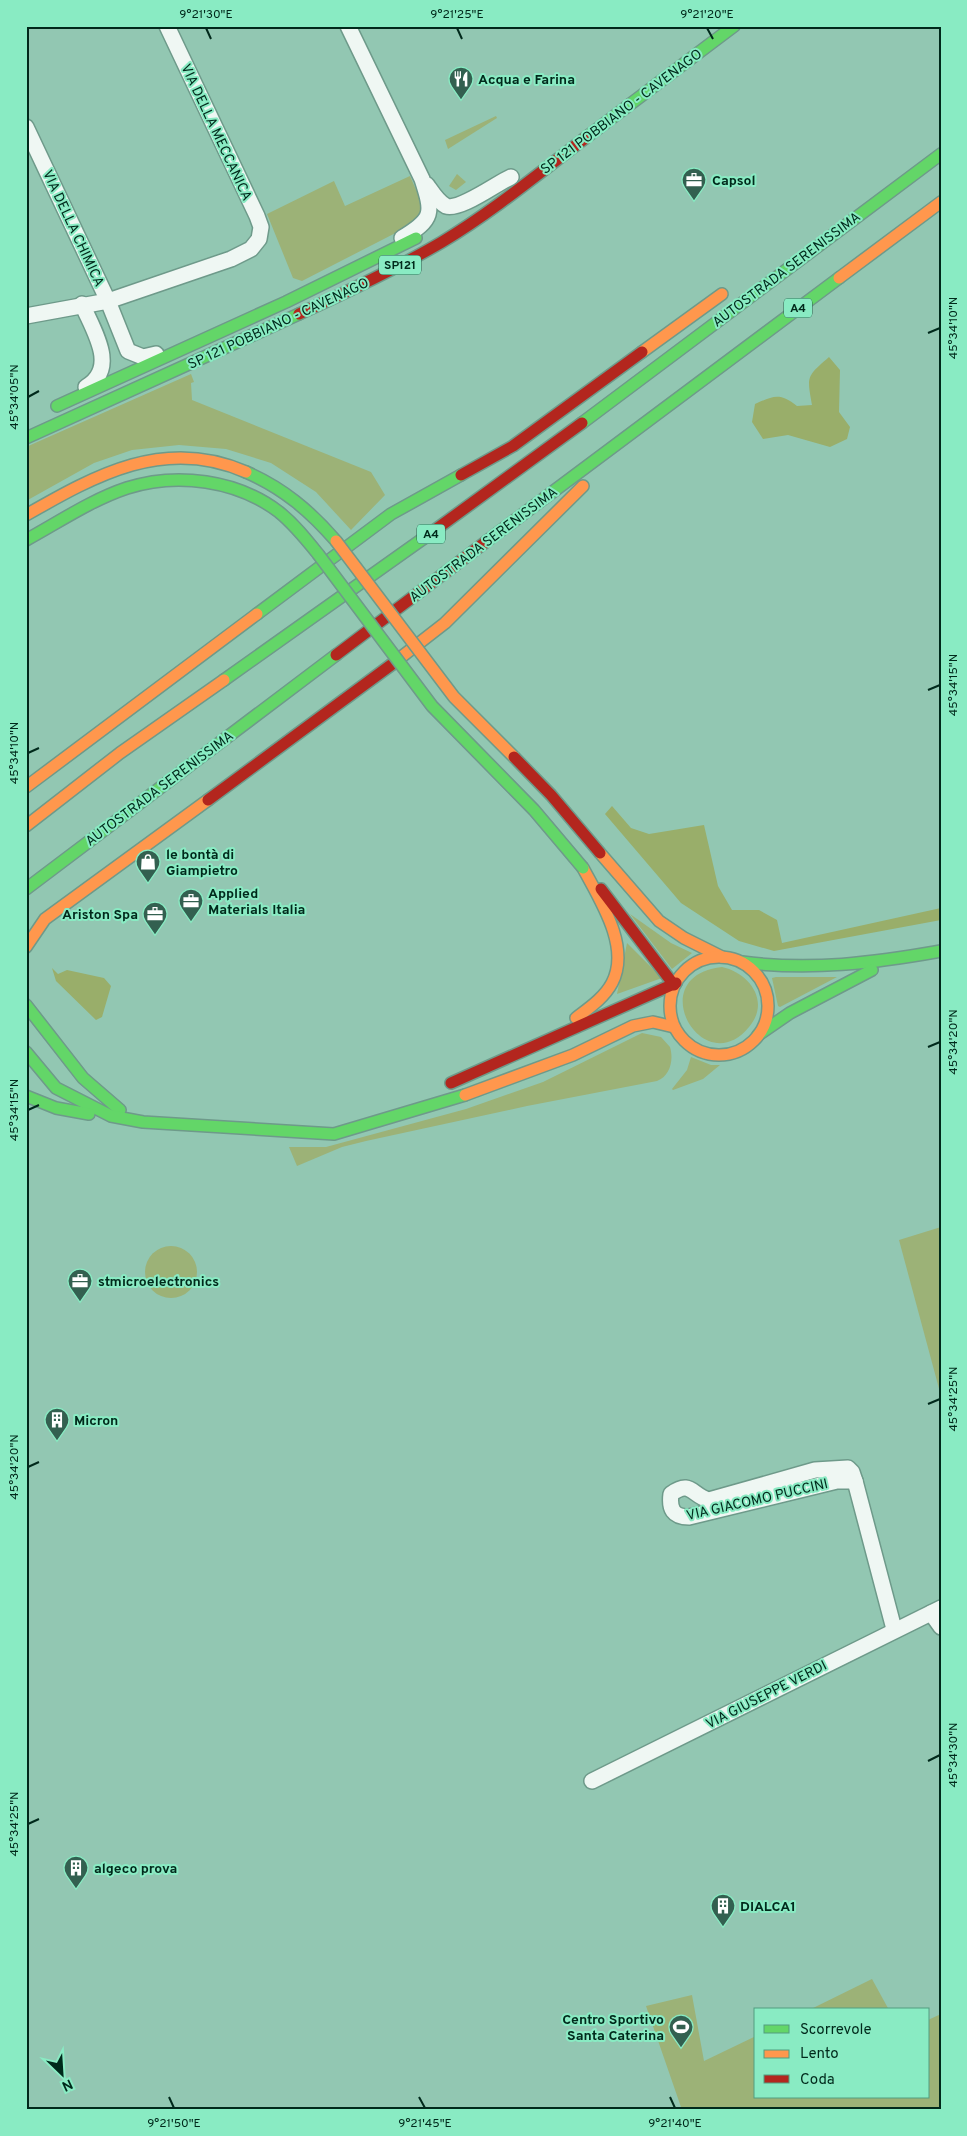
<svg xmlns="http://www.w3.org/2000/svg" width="967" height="2136" viewBox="0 0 967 2136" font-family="Overpass,sans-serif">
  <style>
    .green { fill: #9cb277 }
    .forest { fill: #99ae6a }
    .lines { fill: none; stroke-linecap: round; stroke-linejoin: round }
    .street-casing { stroke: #6e9a8a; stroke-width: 18 }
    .fast-casing { stroke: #6e9a8a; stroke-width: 14 }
    .slow-casing { stroke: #6e9a8a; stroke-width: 14 }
    .jam-casing { stroke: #6e9a8a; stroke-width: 14 }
    .street { stroke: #eff7f3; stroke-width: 15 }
    .fast { stroke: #63d668; stroke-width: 11 }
    .slow { stroke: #ff974d; stroke-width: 11 }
    .jam { stroke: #b3261e; stroke-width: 11 }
    .fast-bridge-casing { stroke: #6e9a8a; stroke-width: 14; stroke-linecap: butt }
    .slow-bridge-casing { stroke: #6e9a8a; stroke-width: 14; stroke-linecap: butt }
    .jam-bridge-casing { stroke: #6e9a8a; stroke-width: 14; stroke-linecap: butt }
    .fast-bridge { stroke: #63d668; stroke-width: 11 }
    .slow-bridge { stroke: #ff974d; stroke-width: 11 }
    .jam-bridge { stroke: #b3261e; stroke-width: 11 }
    .ticks { fill: none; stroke: #00291b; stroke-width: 2 }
    .labels { text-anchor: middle; stroke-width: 4; stroke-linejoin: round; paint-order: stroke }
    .shield { fill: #89ebc3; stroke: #29634d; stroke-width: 1 }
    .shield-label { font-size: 12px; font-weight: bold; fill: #00291b }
    .poi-label { font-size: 14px; font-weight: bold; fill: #00291b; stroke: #89ebc3; text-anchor: start }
    .street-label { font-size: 14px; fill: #00291b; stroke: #89ebc3 }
    .neatline { fill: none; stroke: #00291b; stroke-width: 2 }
    .ticks-label { font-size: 12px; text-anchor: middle; fill: #00291b }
  </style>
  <rect width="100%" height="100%" fill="#92c7b2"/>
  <g class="green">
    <path d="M496,116l1,2 -49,31 -3,-9z"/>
    <path d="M457,174l9,8 -10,8 -7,-4z"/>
    <path d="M410,176l14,32 -9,15 -113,58 -9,-3 -26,-64 67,-33 11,25z"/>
    <path d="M191,374l3,8 -3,1 1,17 179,72 14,23 -34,35 -35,-38 -45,-29 -45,-14 -47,-4 -47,5 -38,13 -68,38v-54z"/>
    <path d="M630,914l41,29 21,10 -20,16z"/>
    <path d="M627,943l35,35 -45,16z"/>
    <path d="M722,967c27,6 49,34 27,60 -46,56 -108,-51 -27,-60z"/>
    <path d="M776,977h61l-57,30 -2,-1 -6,-28z"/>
    <path d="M642,1033l19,4 9,10c4,13 0,29 -13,34l-130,25 -161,35 -24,6 -45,19 -8,-19h37l140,-38 77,-27z"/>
    <path d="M691,1057l20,8h9l-17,14 -30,11 -1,-1 15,-19z"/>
    <path d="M941,1227v169l-42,-156z"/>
    <circle cx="171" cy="1272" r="26"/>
    <path d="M872,1979l17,31h-80z"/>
    <path d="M692,1995l12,66 52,-25v61h172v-77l13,-6v96h-259l-36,-104z"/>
  </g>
  <g class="forest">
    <path d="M829,357l11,13 -1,42 11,15 -3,12 -17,8 -42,-12 -25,4 -11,-17 3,-18c18,-8 25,-12 42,2l15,-1c-5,-29 -6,-28 17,-48z"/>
    <path d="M612,806l19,22 18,6 55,-9 14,61 14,24h27l18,10 5,23 159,-35v12l-167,31 -35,-10 -58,-38 -76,-89z"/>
    <path d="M52,968l6,6 9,-4 37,8 7,8 -9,31 -6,3 -40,-39z"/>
  </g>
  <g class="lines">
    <defs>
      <g id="street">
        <path d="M348,26l74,153c11,34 12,40 -20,59"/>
        <path d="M26,127l82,174 20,50 15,6 13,-3"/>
        <path d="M427,185c5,7 11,17 19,21 14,5 51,-23 65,-29"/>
        <path d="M82,304c11,26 37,64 4,83"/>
        <path d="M26,316l82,-15 123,-42 20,-10 8,-10 2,-12 -4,-11 -90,-190"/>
        <path d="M848,1468l4,4 3,9h-18l-148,36c-16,0 -20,-8 -18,-23 20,-15 21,2 38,6l106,-30z"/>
        <path d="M855,1481l39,148"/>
        <path d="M931,1613l10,14"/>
        <path d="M592,1781l349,-173"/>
      </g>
      <g id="fast">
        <path d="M584,139l150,-113"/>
        <path d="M57,406l229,-104 130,-64"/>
        <path d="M582,423l359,-269"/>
        <path d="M26,438l273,-124"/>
        <path d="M246,472c37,16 64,39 90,69"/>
        <path d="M26,540c33,-18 65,-40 101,-52 50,-16 110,-8 152,24 15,12 27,27 39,42"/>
        <path d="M487,541l352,-263"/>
        <path d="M257,614l134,-100 70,-39"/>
        <path d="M224,680l200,-142"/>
        <path d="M26,889l310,-234"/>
        <path d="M742,962c68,9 132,1 199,-11"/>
        <path d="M26,1005l57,73 37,32"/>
        <path d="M758,1035l32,-22 82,-43"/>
        <path d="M26,1052l30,36 55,28 32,6 191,12 131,-39"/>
        <path d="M26,1096l30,12 33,6"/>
      </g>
      <g id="slow">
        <path d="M839,278l102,-76"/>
        <path d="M642,352l80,-58"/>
        <path d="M26,515c70,-40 139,-79 220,-43"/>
        <path d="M391,665l54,-42 138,-137"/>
        <path d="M26,787l231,-173"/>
        <path d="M26,826l94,-73 104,-73"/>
        <path d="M600,853l59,68 25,17 38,19"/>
        <path d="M26,947l19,-28 163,-119"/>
        <circle cx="719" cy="1006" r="49"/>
        <path d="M576,1018c13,-10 28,-20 36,-35 19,-36 -12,-83 -29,-115"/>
        <path d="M465,1095l108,-40 60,-29 20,-4 21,5"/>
      </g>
      <g id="jam">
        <path d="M299,314c48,-22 97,-45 143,-72 50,-30 96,-68 142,-103"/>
        <path d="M461,475l52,-29 129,-94"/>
        <path d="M424,538l158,-115"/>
        <path d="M336,655l151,-114"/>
        <path d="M208,800l183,-135"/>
        <path d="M601,889l73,96"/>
        <path d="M451,1083l225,-100"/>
      </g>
    </defs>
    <use href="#street" class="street-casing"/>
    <use href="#fast" class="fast-casing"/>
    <use href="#slow" class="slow-casing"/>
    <use href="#jam" class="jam-casing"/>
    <use href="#street" class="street"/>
    <use href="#fast" class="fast"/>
    <use href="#slow" class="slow"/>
    <use href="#jam" class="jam"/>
    <defs>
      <path id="fast-bridge" d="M318,554l114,152 102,104 49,58"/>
      <path id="slow-bridge" d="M336,541l118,156 60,60"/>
      <path id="jam-bridge" d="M514,757l37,38 49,58"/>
    </defs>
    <use href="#fast-bridge" class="fast-bridge-casing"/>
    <use href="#slow-bridge" class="slow-bridge-casing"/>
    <use href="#jam-bridge" class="jam-bridge-casing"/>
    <use href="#fast-bridge" class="fast-bridge"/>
    <use href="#slow-bridge" class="slow-bridge"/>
    <use href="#jam-bridge" class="jam-bridge"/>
  </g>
  <path class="ticks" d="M206,28l5,11M457,28l5,11M707,28l6,11M928,333l12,-5M28,397l11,-6M928,690l12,-5M28,753l11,-5M928,1047l12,-5M28,1110l11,-5M928,1404l12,-5M28,1467l11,-5M928,1761l12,-6M28,1824l11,-5M169,2097l5,11M419,2097l6,11M670,2097l5,11"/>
  <defs>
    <symbol id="restaurant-pin" viewBox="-11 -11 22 30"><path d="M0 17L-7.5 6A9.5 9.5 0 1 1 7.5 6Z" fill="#336050" stroke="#89ebc3"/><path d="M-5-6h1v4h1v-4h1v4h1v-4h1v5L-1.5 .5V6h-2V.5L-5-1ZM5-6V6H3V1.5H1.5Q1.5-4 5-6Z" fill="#fff"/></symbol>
    <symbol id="office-pin" viewBox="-11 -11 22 30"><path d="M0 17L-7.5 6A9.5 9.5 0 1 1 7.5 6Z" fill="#336050" stroke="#89ebc3"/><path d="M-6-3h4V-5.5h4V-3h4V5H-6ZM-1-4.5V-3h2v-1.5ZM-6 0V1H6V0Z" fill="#fff"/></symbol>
    <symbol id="shop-pin" viewBox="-11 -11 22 30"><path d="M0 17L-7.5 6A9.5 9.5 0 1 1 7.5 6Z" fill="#336050" stroke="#89ebc3"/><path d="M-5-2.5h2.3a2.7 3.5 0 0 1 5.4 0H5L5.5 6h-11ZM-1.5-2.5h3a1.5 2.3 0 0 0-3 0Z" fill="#fff"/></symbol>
    <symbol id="building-pin" viewBox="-11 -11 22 30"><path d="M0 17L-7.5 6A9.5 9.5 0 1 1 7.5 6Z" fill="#336050" stroke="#89ebc3"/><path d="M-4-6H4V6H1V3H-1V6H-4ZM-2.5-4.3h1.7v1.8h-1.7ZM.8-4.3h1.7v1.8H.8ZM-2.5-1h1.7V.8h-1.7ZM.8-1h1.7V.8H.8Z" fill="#fff"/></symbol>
    <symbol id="stadium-pin" viewBox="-11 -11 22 30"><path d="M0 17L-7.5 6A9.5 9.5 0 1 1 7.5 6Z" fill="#336050" stroke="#89ebc3"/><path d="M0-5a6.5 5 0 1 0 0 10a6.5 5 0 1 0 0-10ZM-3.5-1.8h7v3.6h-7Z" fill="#fff"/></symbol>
  </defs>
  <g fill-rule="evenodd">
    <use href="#restaurant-pin" x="447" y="65" width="28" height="38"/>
    <use href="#office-pin" x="680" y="166" width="28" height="38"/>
    <use href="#shop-pin" x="134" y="848" width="28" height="38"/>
    <use href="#office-pin" x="177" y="887" width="28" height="38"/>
    <use href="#office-pin" x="141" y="900" width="28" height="38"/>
    <use href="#office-pin" x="66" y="1267" width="28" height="38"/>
    <use href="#building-pin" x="43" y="1406" width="28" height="38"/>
    <use href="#building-pin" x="62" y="1854" width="28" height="38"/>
    <use href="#building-pin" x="709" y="1892" width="28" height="38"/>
    <use href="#stadium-pin" x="667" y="2013" width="28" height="38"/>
  </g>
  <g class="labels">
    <g class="shield">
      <rect x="379" y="255.5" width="42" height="19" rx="4"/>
      <rect x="784" y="298.5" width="28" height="19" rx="4"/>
      <rect x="417" y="524.5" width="28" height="19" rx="4"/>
    </g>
    <g class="shield-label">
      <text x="400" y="269">SP121</text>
      <text x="798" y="312">A4</text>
      <text x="431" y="538">A4</text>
    </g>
    <g class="poi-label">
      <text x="478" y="84">Acqua e Farina</text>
      <text x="712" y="185">Capsol</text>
      <text x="166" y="859">le bontà di<tspan x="166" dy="16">Giampietro</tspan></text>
      <text x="208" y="898">Applied<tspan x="208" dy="16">Materials Italia</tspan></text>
      <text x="138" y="919" text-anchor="end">Ariston Spa</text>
      <text x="98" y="1286">stmicroelectronics</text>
      <text x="74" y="1425">Micron</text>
      <text x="94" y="1873">algeco prova</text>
      <text x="740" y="1911">DIALCA1</text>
      <text x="664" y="2024" text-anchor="end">Centro Sportivo<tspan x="664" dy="16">Santa Caterina</tspan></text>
    </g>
    <g class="street-label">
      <text transform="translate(621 111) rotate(-37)" y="5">SP 121 POBBIANO - CAVENAGO</text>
      <text transform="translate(217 132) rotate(65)" y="5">VIA DELLA MECCANICA</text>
      <text transform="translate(74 228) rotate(65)" y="5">VIA DELLA CHIMICA</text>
      <text transform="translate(786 269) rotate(-37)" y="5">AUTOSTRADA SERENISSIMA</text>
      <text transform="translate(278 323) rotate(-25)" y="5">SP 121 POBBIANO - CAVENAGO</text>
      <text transform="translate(483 544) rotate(-37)" y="5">AUTOSTRADA SERENISSIMA</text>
      <text transform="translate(159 788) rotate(-37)" y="5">AUTOSTRADA SERENISSIMA</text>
      <text transform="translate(757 1499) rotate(-13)" y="5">VIA GIACOMO PUCCINI</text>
      <text transform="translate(766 1694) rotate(-27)" y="5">VIA GIUSEPPE VERDI</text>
    </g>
  </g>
  <rect width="967" height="2136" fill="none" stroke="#89ebc3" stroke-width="55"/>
  <rect x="754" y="2008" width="175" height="90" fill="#89ebc3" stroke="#529d80"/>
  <rect x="764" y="2025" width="25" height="8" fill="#63d668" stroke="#529d80"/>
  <text x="800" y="2034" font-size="15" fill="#00291b">Scorrevole</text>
  <rect x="764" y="2050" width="25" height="8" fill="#ff974d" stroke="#529d80"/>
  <text x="800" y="2058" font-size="15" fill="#00291b">Lento</text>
  <rect x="764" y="2075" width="25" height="8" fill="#b3261e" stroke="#529d80"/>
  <text x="800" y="2084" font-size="15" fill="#00291b">Coda</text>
  <g transform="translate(62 2074) rotate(155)" stroke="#89ebc3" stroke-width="4" paint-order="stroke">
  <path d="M0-4L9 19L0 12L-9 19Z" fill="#00291b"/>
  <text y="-8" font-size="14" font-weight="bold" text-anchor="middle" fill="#00291b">N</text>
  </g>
  <rect x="28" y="28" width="912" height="2080" class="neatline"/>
  <g class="ticks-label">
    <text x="206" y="18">9°21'30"E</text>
    <text x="457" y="18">9°21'25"E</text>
    <text x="707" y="18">9°21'20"E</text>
    <text transform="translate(953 328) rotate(-90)" y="4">45°34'10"N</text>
    <text transform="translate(14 397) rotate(-90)" y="4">45°34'05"N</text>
    <text transform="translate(953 685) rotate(-90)" y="4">45°34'15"N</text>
    <text transform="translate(14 753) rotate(-90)" y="4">45°34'10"N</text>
    <text transform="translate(953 1042) rotate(-90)" y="4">45°34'20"N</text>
    <text transform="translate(14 1110) rotate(-90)" y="4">45°34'15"N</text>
    <text transform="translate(953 1399) rotate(-90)" y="4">45°34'25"N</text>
    <text transform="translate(14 1467) rotate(-90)" y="4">45°34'20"N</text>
    <text transform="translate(953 1755) rotate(-90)" y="4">45°34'30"N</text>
    <text transform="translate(14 1824) rotate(-90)" y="4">45°34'25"N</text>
    <text x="174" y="2127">9°21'50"E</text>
    <text x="425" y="2127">9°21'45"E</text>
    <text x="675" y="2127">9°21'40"E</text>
  </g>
</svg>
